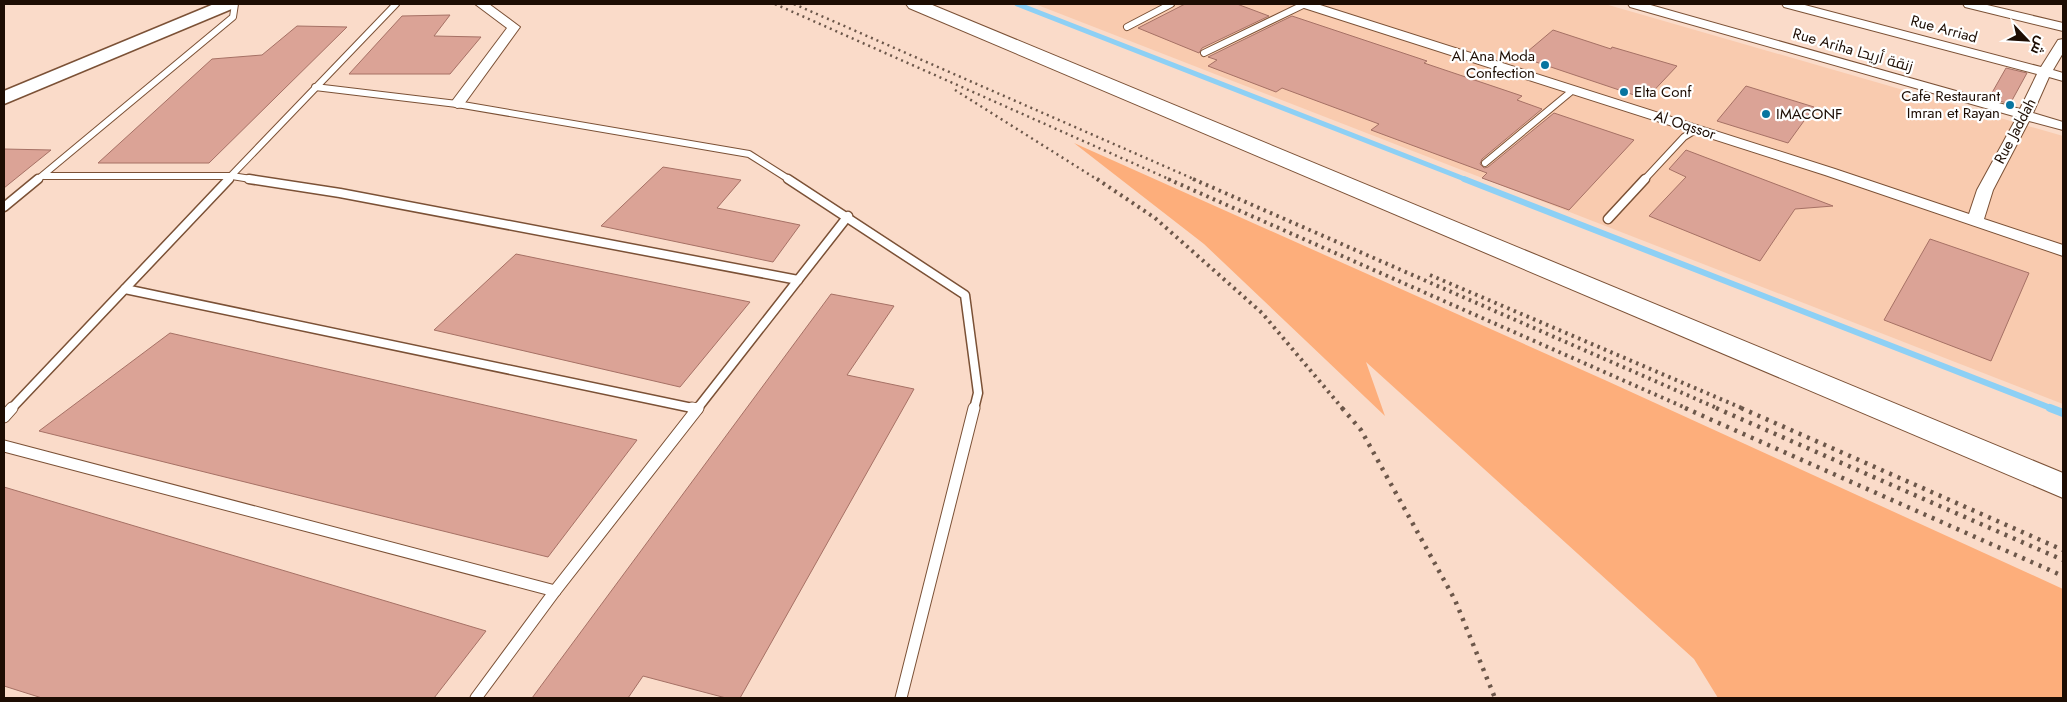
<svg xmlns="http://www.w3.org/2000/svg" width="2067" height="702" viewBox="0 0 2067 702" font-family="Jost,Cairo,sans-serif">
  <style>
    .built { fill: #f9cbaf }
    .green { fill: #fdae7b }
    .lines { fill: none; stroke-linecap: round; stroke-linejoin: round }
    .stream-far2 { stroke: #8dd0f5; stroke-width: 5 }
    .stream-far1 { stroke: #8dd0f5; stroke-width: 6 }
    .stream { stroke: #8dd0f5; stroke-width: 8 }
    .building { fill: #dba396; stroke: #a67165 }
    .lane-far2-casing { stroke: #7b5136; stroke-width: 8 }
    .lane-far1-casing { stroke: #7b5136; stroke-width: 11 }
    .lane-casing { stroke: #7b5136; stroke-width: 13 }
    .street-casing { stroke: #7b5136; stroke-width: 2 }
    .secondary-casing { stroke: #7b5136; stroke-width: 3 }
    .primary-casing { stroke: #7b5136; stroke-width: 2 }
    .lane-far2 { stroke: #fff; stroke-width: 6 }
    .lane-far1 { stroke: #fff; stroke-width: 8 }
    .lane { stroke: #fff; stroke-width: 11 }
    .street { fill: #fff; fill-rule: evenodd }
    .secondary { fill: #fff; fill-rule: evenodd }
    .primary { fill: #fff; fill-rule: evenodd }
    .rail-far2 { stroke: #6c574a; stroke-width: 2.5; stroke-dasharray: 2 4; stroke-linecap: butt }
    .rail-far1 { stroke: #6c574a; stroke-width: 4; stroke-dasharray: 2.5 4.5; stroke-linecap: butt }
    .rail { stroke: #6c574a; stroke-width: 4.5; stroke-dasharray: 3 6; stroke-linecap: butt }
    .poi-dot { fill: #0875a0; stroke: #fff; stroke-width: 2 }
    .labels { text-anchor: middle; stroke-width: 4.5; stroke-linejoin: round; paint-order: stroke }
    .far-street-label { font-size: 15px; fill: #1d0d03; stroke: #fff }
    .far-poi-label { font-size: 15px; fill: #1d0d03; stroke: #fff; text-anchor: end }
  </style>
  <rect width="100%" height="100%" fill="#fadbc9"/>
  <path class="built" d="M1035,4h570l458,132v268z"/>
  <path class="green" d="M1074,143l533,238 456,208v109h-345l-24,-39 -328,-297 19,54 -181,-172z"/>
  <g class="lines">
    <path class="stream-far2" d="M1017,4l450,176"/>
    <path class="stream-far1" d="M1464,179l589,230"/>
    <path class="stream" d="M2050,408l13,5"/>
  </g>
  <g class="building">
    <path d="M1185,4h52l32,12 -67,32 -3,5 -61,-25z"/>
    <path d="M450,15l-16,21 47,1 -31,37h-101l53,-58z"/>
    <path d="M1292,16l135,45 -3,2 98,33 -5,4 25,9 -60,50 -2,5 4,4 4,-1 66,-54 80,27 -65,70 -87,-32 5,-5 -116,-43 8,-6 -97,-36 -6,4 -68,-26 9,-6 -9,-3z"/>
    <path d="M297,26l50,1 -138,136h-111l114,-104 50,-4z"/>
    <path d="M1553,30l58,19 1,-2 65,19 -31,33 -125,-42z"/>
    <path d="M2006,68l21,5 -17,31 -21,-6z"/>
    <path d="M1746,86l68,21 -26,36 -71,-22z"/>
    <path d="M4,149l47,1 -47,38z"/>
    <path d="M1686,150l147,56 -38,3 -35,52 -111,-45 37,-39 -17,-8z"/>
    <path d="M663,167l78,13 -24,28 83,17 -27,37 -172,-36z"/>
    <path d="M1930,239l99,34 -38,88 -107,-41z"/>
    <path d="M516,254l234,48 -70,85 -246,-57z"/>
    <path d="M831,294l63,12 -47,69 67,14 -174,309h-14l-83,-22 -15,22h-96z"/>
    <path d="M170,333l467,107 -89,117 -509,-126z"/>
    <path d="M4,487l482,144 -52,67h-392l-38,-12z"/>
  </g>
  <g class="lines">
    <defs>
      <g id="lane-far2">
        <path d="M1127,27l44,-23"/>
        <path d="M1204,53l101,-49"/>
        <path d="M315,87l142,17 292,50 41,26"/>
        <path d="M1485,163l88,-73"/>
        <path d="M44,176h188l25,4"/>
        <path d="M37,180l196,-163 2,-13"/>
        <path d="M227,180l169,-176"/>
        <path d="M1644,180l40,-43 13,-8"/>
      </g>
      <g id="lane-far1">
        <path d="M249,179l91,14 458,87"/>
        <path d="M788,179l177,116 13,98 -4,16"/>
        <path d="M4,207l34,-28"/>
        <path d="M1608,219l37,-40"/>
        <path d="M125,289l572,120"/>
        <path d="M11,409l218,-230"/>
        <path d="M697,409l151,-193"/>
      </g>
      <g id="lane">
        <path d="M692,408l5,1"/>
        <path d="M4,417l8,-9"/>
        <path d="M4,446l551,145"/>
        <path d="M476,698l79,-107 143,-183"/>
        <path d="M901,698l73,-290"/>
      </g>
      <g id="street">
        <path d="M475,4h14l31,23 -58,80 -5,1 -7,-4 57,-76z"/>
        <path d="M1299,4h18l518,165 134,45 8,-24 40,-73 -387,-110 -2,-3h19l373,105 17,-35 -253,-67 -2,-3h19l240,63 17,-27 5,-1v14l-10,17 10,3v8l-14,-4 -16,36 30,9v8l-34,-9 -36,69 -9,29 79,26v11l-238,-81 -524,-168z"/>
        <path d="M1963,4h20l80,19v8l-98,-24z"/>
      </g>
      <path id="secondary" d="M214,4h23l-3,4 -230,96v-13z"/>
      <path id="primary" d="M906,4h24l1133,469v25l-1154,-490z"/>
    </defs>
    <use href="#lane-far2" class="lane-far2-casing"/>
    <use href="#lane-far1" class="lane-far1-casing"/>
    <use href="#lane" class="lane-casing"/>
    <use href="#street" class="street-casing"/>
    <use href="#secondary" class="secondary-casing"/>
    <use href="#primary" class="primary-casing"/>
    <use href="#lane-far2" class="lane-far2"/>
    <use href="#lane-far1" class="lane-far1"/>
    <use href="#lane" class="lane"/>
    <use href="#street" class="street"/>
    <use href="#secondary" class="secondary"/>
    <use href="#primary" class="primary"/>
    <g class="rail-far2">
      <path d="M775,4l396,176"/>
      <path d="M794,4l402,176"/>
      <path d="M955,90l143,90"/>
    </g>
    <g class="rail-far1">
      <path d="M1097,179l58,39 107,95 81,96"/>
      <path d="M1168,179l520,230"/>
      <path d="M1193,179l526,230"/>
      <path d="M1430,275l314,134"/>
    </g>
    <g class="rail">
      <path d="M1342,408l19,22 94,170 40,98"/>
      <path d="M1685,408l378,168"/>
      <path d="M1716,408l347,152"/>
      <path d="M1741,408l322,142"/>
    </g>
  </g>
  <g class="poi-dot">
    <circle cx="1545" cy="65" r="5"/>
    <circle cx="1624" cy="92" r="5"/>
    <circle cx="2010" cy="105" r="5"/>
    <circle cx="1766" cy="114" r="5"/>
  </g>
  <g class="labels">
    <g class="far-street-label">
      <text transform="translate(1944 29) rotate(15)" y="5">Rue Arriad</text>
      <text transform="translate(1853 50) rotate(16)" y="5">Rue Ariha زنقة أريحا</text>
      <text transform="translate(1685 125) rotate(18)" y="5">Al Oqssor</text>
      <text transform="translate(2015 131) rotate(-62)" y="5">Rue Jaddah</text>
    </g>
    <g class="far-poi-label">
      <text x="1535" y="61">Al Ana Moda<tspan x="1535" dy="17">Confection</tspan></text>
      <text x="1634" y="97" text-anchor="start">Elta Conf</text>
      <text x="2000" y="101">Cafe Restaurant<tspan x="2000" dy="17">Imran et Rayan</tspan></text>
      <text x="1776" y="119" text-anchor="start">IMACONF</text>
    </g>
  </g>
  <rect width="2067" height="702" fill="none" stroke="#1d0d03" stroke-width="10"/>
  <g transform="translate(2027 40) rotate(115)" stroke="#ffffff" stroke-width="4" paint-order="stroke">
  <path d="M0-4L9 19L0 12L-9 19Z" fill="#1d0d03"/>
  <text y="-8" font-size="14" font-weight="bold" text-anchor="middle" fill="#1d0d03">ش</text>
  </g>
</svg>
